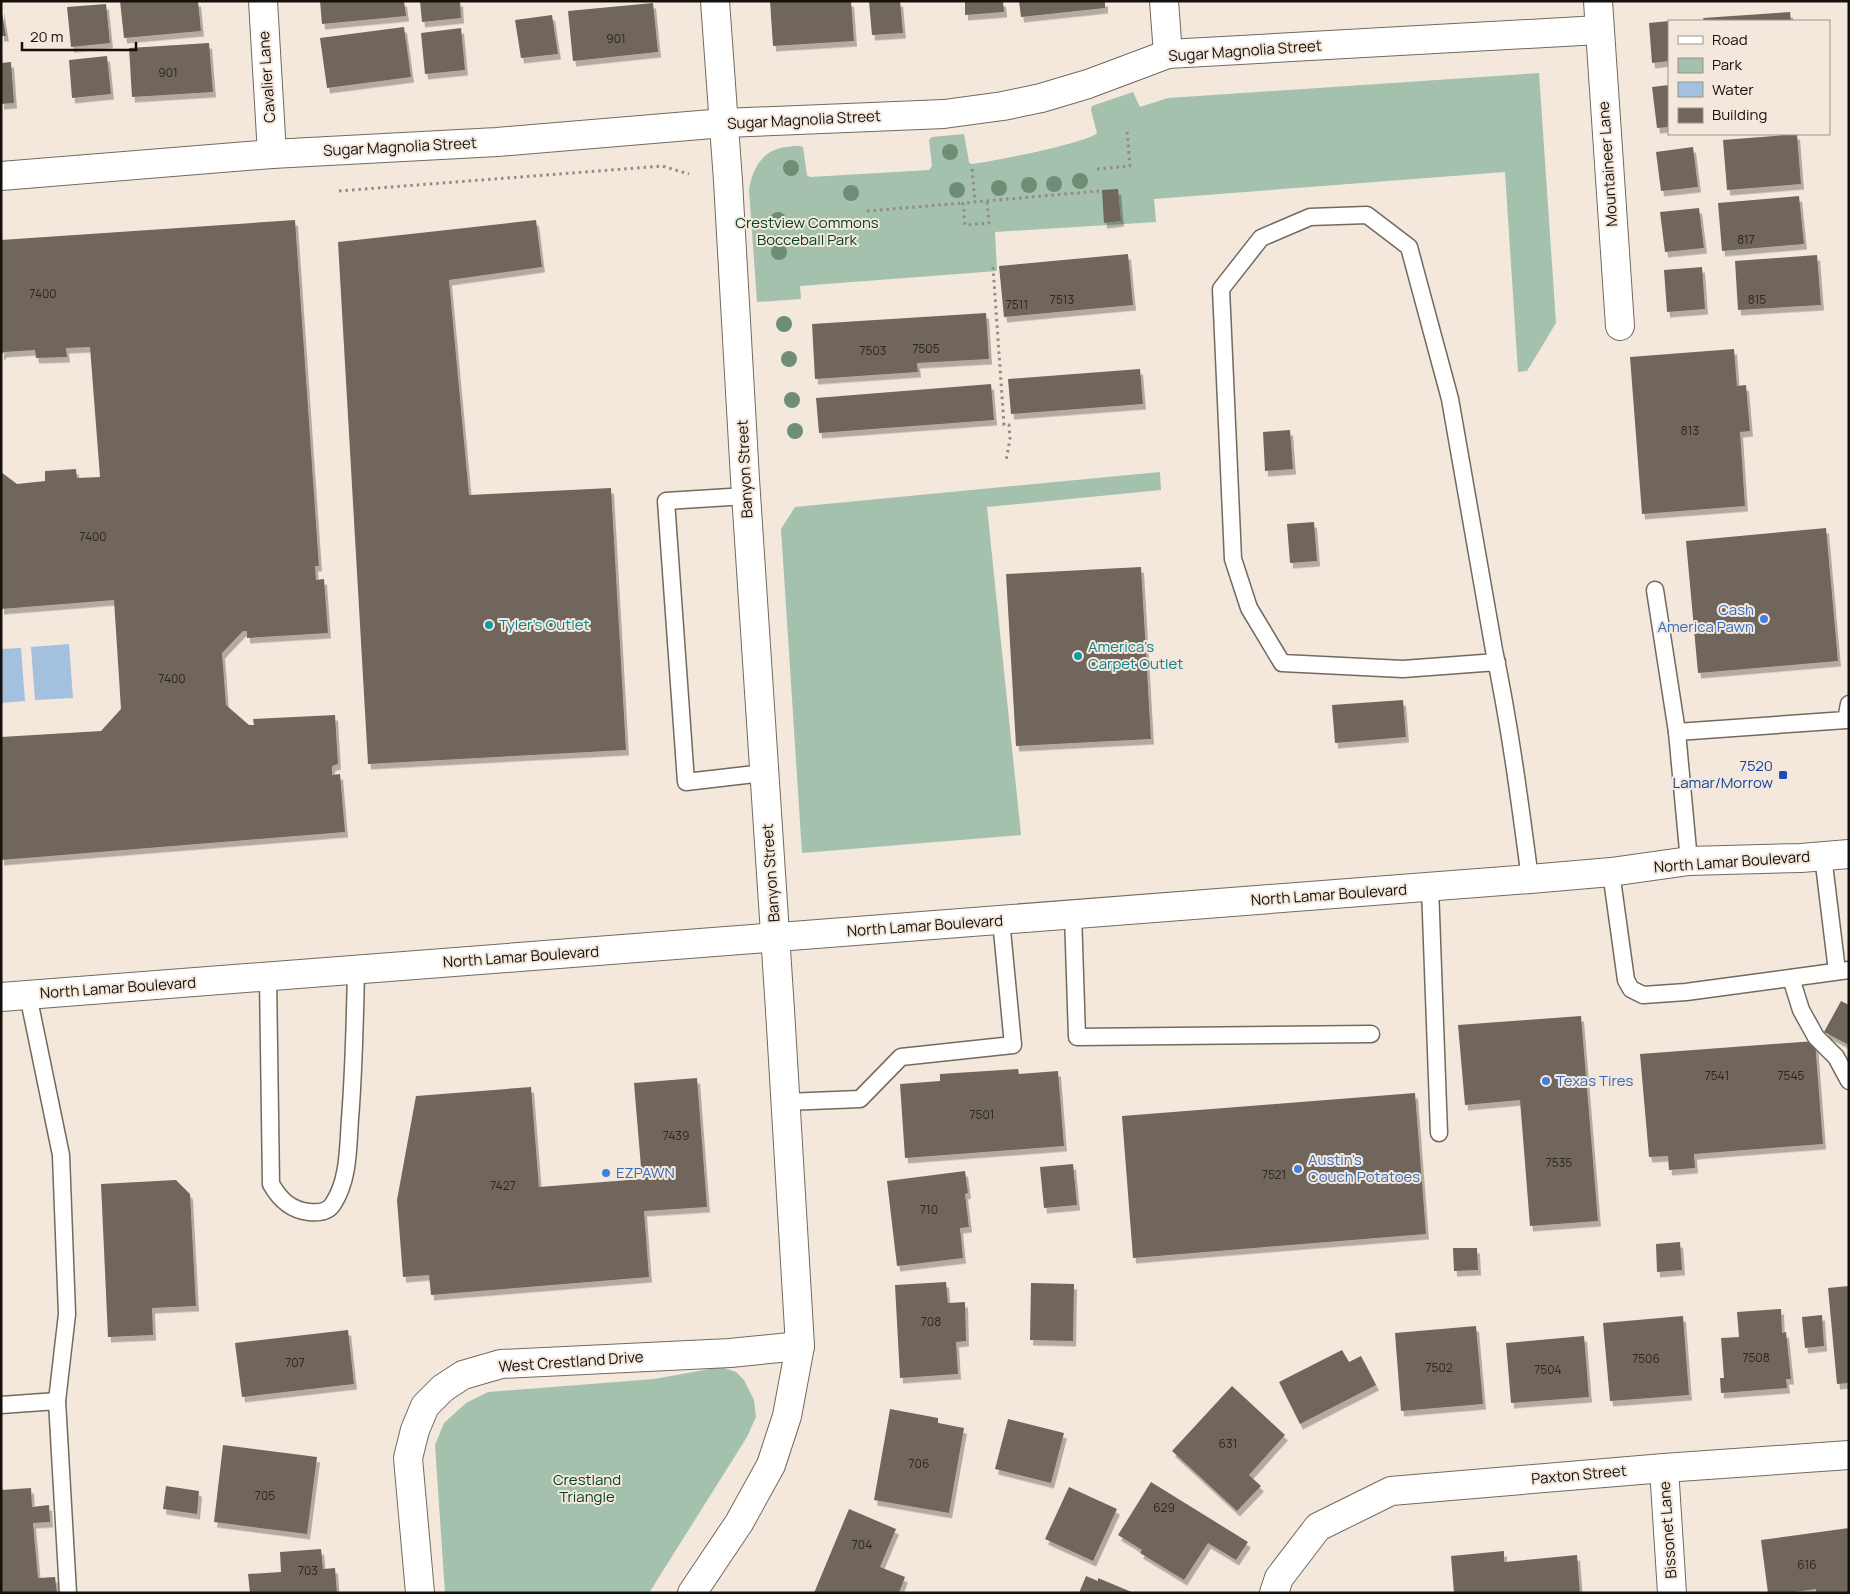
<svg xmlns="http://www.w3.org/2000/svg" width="1850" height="1594" viewBox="0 0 1850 1594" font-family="Manrope,sans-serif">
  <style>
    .green { fill: #a3c1ac }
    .water { fill: #a3c1de }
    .building { fill: #71665c; filter: url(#shadow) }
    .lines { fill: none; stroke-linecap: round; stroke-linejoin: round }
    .lane-casing { stroke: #73695e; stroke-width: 19 }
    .street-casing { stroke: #73695e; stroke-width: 30 }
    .primary-casing { stroke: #73695e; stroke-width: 30 }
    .path { stroke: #948b83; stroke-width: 3; stroke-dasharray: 2.5 4; stroke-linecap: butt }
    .lane { stroke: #fff; stroke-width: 16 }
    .street { stroke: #fff; stroke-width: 28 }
    .primary { stroke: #fff; stroke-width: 28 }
    .tree { fill: #6f8d76 }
    .shop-dot { fill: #3f7fe0; stroke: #f4e8dc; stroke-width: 2 }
    .culture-dot { fill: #0f9aa8; stroke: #f4e8dc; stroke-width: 2 }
    .transit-dot { fill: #1a4fb4; stroke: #f4e8dc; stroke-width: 2 }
    .labels { text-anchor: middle; stroke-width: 4; stroke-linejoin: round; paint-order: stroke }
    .number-label { font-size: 12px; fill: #2b2620 }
    .street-label { font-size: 15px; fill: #14100c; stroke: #f4e8dc }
    .park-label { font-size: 15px; fill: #024323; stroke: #f4e8dc }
    .shop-label { font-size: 15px; fill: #366cbe; stroke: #f4e8dc; text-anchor: start }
    .culture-label { font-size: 15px; fill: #0d838f; stroke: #f4e8dc; text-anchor: start }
    .transit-label { font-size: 15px; fill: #164399; stroke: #f4e8dc; text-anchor: end }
  </style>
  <defs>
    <filter id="shadow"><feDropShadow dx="3" dy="5.5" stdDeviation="0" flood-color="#0004"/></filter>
  </defs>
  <rect width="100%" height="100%" fill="#f4e8dc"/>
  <g class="green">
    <path d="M1539,73l17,250 -29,48 -9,1 -13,-200 -351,27 2,23 -161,10 2,39 -197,15 1,13 -44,3 -8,-112c3,-22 15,-42 39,-43 5,-1 10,-2 15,0l4,28 3,2 119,-7 3,-4 -3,-26 3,-3 32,-3 5,28 2,2c19,-2 117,-21 126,-31l-6,-23 1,-4 41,-14 7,15 28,-9z"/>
    <path d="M1160,472l1,18 -174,17 34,328 -219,18 -21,-324 14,-22z"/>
    <path d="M721,1367l15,5 8,8 10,20 2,17 -9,20 -98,156h-204l-10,-148 9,-22 22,-20 22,-11 166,-13z"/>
  </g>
  <g class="water">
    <path d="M69,644l4,54 -38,2 -4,-53z"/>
    <path d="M21,648l4,53 -24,2v-54z"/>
  </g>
  <g class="building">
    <path d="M120,1h78l3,30 -77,7z"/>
    <path d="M320,1h84l2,15 -84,8z"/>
    <path d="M420,1h40l1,17 -39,4z"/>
    <path d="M770,1h81l3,40 -81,5z"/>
    <path d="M869,1h31l3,32 -31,2z"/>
    <path d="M965,1h38l1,11 -39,3z"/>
    <path d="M1019,1h86v7l-84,9z"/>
    <path d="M653,3l5,49 -85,9 -5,-50z"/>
    <path d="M106,4l4,39 -39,4 -4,-40z"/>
    <path d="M1,7l5,29h-5z"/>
    <path d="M1790,12l1,9h-87l-1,-3z"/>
    <path d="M552,15l6,39 -37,4 -6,-38z"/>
    <path d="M1669,21v40l-17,2 -3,-40z"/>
    <path d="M404,27l7,50 -84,11 -7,-50z"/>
    <path d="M461,28l4,42 -40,4 -4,-41z"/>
    <path d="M209,43l4,49 -81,5 -3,-49z"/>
    <path d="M107,56l4,38 -39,4 -3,-38z"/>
    <path d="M11,62l3,41 -13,1v-41z"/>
    <path d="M1669,85v42l-12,1 -5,-41z"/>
    <path d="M1797,134l4,50 -74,6 -4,-50z"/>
    <path d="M1693,147l5,40 -37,4 -5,-39z"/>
    <path d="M1118,189l3,32 -17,2 -2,-33z"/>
    <path d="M1799,196l5,48 -82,7 -4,-48z"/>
    <path d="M1699,208l5,40 -39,4 -5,-40z"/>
    <path d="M295,220l24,346h-4l1,14 8,-1 4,54 -81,5v-7h-4l-21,22 4,52 23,20h5l-1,-6 82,-4 3,49 -6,2v9l8,-1 5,58 -344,28v-123l100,-6 20,-22 -7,-109 -113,9v-137l16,12 28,-3v-10l31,-2 1,9 23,-1 -10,-130 -24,1 1,9 -31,1 -1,-8 -31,2 -3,3v-115z"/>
    <path d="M536,220l6,47 -93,13 20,215 142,-7 15,262 -258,14 -30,-522z"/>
    <path d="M1128,254l5,51 -129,12 -5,-51z"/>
    <path d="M1817,255l4,50 -83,5 -3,-49z"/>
    <path d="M1702,267l3,42 -38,3 -3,-42z"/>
    <path d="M986,313l3,46 -72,4 1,9 -103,7 -3,-55z"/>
    <path d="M1734,349l3,37 9,-1 4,46 -10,1 5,74 -103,8 -12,-157z"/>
    <path d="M1140,369l3,35 -132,10 -3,-35z"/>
    <path d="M991,384l3,36 -175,13 -3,-35z"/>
    <path d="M1290,430l3,39 -28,2 -2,-39z"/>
    <path d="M1314,522l3,39 -27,2 -3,-39z"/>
    <path d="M1826,528l12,133 -140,12 -12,-132z"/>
    <path d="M1141,567l10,172 -135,7 -10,-172z"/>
    <path d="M1403,700l3,37 -71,6 -3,-38z"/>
    <path d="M1841,1001l8,4v40l-25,-13z"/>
    <path d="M1581,1016l17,205 -68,5 -10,-126 -55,5 -7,-80z"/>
    <path d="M1815,1041l8,103 -129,10 1,14 -26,2 -1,-14 -19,1 -9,-103z"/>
    <path d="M1018,1069l1,5 39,-3 6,75 -159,12 -5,-74 40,-3v-7z"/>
    <path d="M697,1078l10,129 -63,4 5,66 -218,18 -2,-20 -26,2 -6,-77 19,-104 115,-9 8,100 103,-8 -8,-96z"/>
    <path d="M1415,1093l11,141 -293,24 -11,-142z"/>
    <path d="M1073,1164l4,41 -33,3 -4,-41z"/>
    <path d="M965,1171l3,22 -3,1 4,33 -9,1 3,30 -66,8 -10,-85z"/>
    <path d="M176,1180l14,14 6,112 -44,2 1,27 -45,2 -7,-153z"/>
    <path d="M1680,1242l2,28 -25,2 -1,-28z"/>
    <path d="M1453,1248h24l1,22 -24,1z"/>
    <path d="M946,1282l2,21 17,-1 1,39 -10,1 2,32 -58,4 -5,-93z"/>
    <path d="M1031,1283l43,1 -1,57 -43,-1z"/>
    <path d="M1849,1286v97l-12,1 -9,-96z"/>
    <path d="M1781,1309l1,24 4,-1 5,47h-5l1,9 -66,5 -1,-15h4l-3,-40 18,-1 -2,-25z"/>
    <path d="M1822,1315l2,31 -19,2 -3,-31z"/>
    <path d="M1683,1316l6,79 -79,6 -7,-78z"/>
    <path d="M1476,1326l7,78 -82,7 -6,-78z"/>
    <path d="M348,1330l6,54 -112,13 -7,-54z"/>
    <path d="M1584,1336l5,61 -78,6 -5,-60z"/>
    <path d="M1342,1350l7,12 12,-6 15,29 -76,39 -21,-42z"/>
    <path d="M1232,1386l53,49 -36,40 12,11 -24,25 -65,-60z"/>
    <path d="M890,1409l48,9v5l26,5 -15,85 -75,-13z"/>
    <path d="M1008,1419l56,14 -13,50 -56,-14z"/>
    <path d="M223,1445l94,12 -10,77 -93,-12z"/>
    <path d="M1151,1482l97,60 -12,18 -28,-17 -24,37 -44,-27 2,-3 -24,-15z"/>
    <path d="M166,1486l33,5 -2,23 -34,-5z"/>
    <path d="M1069,1487l48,22 -24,52 -48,-22z"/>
    <path d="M31,1488l1,19 17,-2 1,17 -17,1 5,55 17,-1 2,16h-56v-103z"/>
    <path d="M849,1509l47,20 -16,38 25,10 -6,16h-85z"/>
    <path d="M1849,1528v65h-33v-4l-27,4h-21l-7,-53z"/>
    <path d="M321,1549l2,20 12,-1 2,25h-87l-2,-19 33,-2 -1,-20z"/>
    <path d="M1504,1551v11l73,-7 3,38h-126l-3,-37z"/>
    <path d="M1086,1576l12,5v-3l36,15h-55z"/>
  </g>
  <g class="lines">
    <defs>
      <g id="lane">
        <path d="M746,496l-80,5 20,281 78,-9"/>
        <path d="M1655,590l22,142"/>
        <path d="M1497,662l-94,7 -121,-6 -33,-55 -16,-49 -12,-270 40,-51 49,-21 57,-2 42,32 41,152 44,251c16,76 26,153 36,229"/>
        <path d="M1823,856l14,115"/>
        <path d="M1689,861l-12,-129 169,-12 3,-16"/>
        <path d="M1611,872l15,108 5,9 12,6 43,-3 163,-22"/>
        <path d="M1430,887l9,246"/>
        <path d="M1073,914l4,123 294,-3"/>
        <path d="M268,977l3,207c9,16 20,26 38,28 9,1 19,0 24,-8 16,-24 15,-57 17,-85 4,-50 5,-100 6,-149"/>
        <path d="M1791,978l10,32 15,27 20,20 13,24"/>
        <path d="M28,995l33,160 6,159 -10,87"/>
        <path d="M786,1102l74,-3 41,-42 112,-12 -12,-125"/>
        <path d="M1,1405l56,-4 11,192"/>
      </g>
      <g id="street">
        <path d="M263,1l9,153"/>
        <path d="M1164,1l4,53"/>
        <path d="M1598,1l22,325"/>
        <path d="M1,176l271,-22 225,-12 227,-19 220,-9 59,-8 38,-8 47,-14 80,-30 431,-24"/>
        <path d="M1664,1468l8,125"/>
        <path d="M420,1593l-12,-135 7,-28 10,-24 18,-18 20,-13 38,-11 229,-11 70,-7"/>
        <path d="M692,1593l47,-70 32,-58 16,-49 13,-70 -20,-336 -35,-531 -17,-298 -13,-180"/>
        <path d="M1274,1593l5,-15 39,-51 73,-36 273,-23 185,-13"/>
      </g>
      <path id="primary" d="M1,997l1529,-118 81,-7 78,-11 112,-3 48,-4"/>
    </defs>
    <use href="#lane" class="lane-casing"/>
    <use href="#street" class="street-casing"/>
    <use href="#primary" class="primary-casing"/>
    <g class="path">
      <path d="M972,169l3,33"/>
      <path d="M1097,169l33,-3 -3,-34"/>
      <path d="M339,191l323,-25 27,8"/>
      <path d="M987,202l2,21 -24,2 -2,-22 136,-12"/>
      <path d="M867,211l96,-8"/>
      <path d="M993,267l11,158h5l1,14 -4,22"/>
    </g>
    <use href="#lane" class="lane"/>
    <use href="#street" class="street"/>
    <use href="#primary" class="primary"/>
  </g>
  <g class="tree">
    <circle cx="950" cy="152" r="8"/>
    <circle cx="791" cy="168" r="8"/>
    <circle cx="1080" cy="181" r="8"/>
    <circle cx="1054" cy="184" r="8"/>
    <circle cx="1029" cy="185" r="8"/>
    <circle cx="999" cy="188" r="8"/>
    <circle cx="957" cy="190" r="8"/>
    <circle cx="851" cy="193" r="8"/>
    <circle cx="778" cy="220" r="8"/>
    <circle cx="779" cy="252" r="8"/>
    <circle cx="784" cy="324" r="8"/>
    <circle cx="789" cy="359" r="8"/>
    <circle cx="792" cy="400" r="8"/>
    <circle cx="795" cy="431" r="8"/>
  </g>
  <g class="shop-dot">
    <circle cx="1764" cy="619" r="5"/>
    <circle cx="1546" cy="1081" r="5"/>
    <circle cx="1298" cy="1169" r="5"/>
    <circle cx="606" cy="1173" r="5"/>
  </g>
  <g class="culture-dot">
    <circle cx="489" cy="625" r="5"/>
    <circle cx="1078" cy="656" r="5"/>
  </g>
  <rect class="transit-dot" x="1778" y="770" width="10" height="10" rx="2.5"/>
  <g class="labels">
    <g class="number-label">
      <text x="616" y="43">901</text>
      <text x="168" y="77">901</text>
      <text x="1746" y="244">817</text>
      <text x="43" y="298">7400</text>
      <text x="1062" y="304">7513</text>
      <text x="1757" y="304">815</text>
      <text x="1017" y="309">7511</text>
      <text x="926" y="353">7505</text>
      <text x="873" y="355">7503</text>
      <text x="1690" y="435">813</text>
      <text x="93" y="541">7400</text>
      <text x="172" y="683">7400</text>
      <text x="1717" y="1080">7541</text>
      <text x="1791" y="1080">7545</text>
      <text x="982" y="1119">7501</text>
      <text x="676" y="1140">7439</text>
      <text x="1559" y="1167">7535</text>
      <text x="1274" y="1179">7521</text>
      <text x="503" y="1190">7427</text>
      <text x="929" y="1214">710</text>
      <text x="931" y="1326">708</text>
      <text x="1756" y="1362">7508</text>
      <text x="1646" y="1363">7506</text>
      <text x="295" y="1367">707</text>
      <text x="1439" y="1372">7502</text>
      <text x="1548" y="1374">7504</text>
      <text x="1228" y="1448">631</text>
      <text x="919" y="1468">706</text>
      <text x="265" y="1500">705</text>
      <text x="1164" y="1512">629</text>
      <text x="862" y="1549">704</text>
      <text x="1807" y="1569">616</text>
      <text x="308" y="1575">703</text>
    </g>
    <g class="street-label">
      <text transform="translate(1245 51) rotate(-4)" y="5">Sugar Magnolia Street</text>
      <text transform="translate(267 77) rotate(-94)" y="5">Cavalier Lane</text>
      <text transform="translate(804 120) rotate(-3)" y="5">Sugar Magnolia Street</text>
      <text transform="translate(400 147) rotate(-3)" y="5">Sugar Magnolia Street</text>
      <text transform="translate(1608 164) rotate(-94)" y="5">Mountaineer Lane</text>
      <text transform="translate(745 469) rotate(-93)" y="5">Banyon Street</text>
      <text transform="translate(1732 862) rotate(-4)" y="5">North Lamar Boulevard</text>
      <text transform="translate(771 873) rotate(-94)" y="5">Banyon Street</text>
      <text transform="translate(1329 895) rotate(-4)" y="5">North Lamar Boulevard</text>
      <text transform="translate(925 926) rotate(-4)" y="5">North Lamar Boulevard</text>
      <text transform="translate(521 957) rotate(-4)" y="5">North Lamar Boulevard</text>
      <text transform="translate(118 988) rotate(-4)" y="5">North Lamar Boulevard</text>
      <text transform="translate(571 1362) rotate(-4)" y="5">West Crestland Drive</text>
      <text transform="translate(1579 1475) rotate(-5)" y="5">Paxton Street</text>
      <text transform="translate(1668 1530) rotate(-94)" y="5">Bissonet Lane</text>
    </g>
    <g class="park-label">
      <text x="807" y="228">Crestview Commons<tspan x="807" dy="17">Bocceball Park</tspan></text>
      <text x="587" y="1485">Crestland<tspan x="587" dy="17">Triangle</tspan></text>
    </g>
    <g class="shop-label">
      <text x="1754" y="615" text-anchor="end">Cash<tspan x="1754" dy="17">America Pawn</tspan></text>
      <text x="1556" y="1086">Texas Tires</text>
      <text x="1308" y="1165">Austin's<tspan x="1308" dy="17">Couch Potatoes</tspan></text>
      <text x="616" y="1178">EZPAWN</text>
    </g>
    <g class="culture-label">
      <text x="499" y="630">Tyler's Outlet</text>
      <text x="1088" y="652">America's<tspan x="1088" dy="17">Carpet Outlet</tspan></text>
    </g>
    <g class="transit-label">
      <text x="1773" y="771">7520<tspan x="1773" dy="17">Lamar/Morrow</tspan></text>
    </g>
  </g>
  <rect width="1850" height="1594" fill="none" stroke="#14100c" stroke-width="5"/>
  <rect x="1668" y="20" width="162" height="115" fill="#f4e8dc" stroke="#9a9289"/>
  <rect x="1678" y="36" width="25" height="8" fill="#ffffff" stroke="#9a9289"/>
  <text x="1712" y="45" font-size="15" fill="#14100c">Road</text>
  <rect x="1678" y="58" width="25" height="15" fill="#a3c1ac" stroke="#9a9289"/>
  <text x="1712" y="70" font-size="15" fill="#14100c">Park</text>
  <rect x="1678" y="82" width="25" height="15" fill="#a3c1de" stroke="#9a9289"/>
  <text x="1712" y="95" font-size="15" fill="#14100c">Water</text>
  <rect x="1678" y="108" width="25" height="15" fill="#71665c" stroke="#9a9289"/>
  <text x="1712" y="120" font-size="15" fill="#14100c">Building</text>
  <path d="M22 42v8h114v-8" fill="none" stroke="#14100c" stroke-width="2.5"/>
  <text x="30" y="42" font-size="15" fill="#14100c" stroke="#f4e8dc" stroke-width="4" paint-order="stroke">20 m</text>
</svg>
